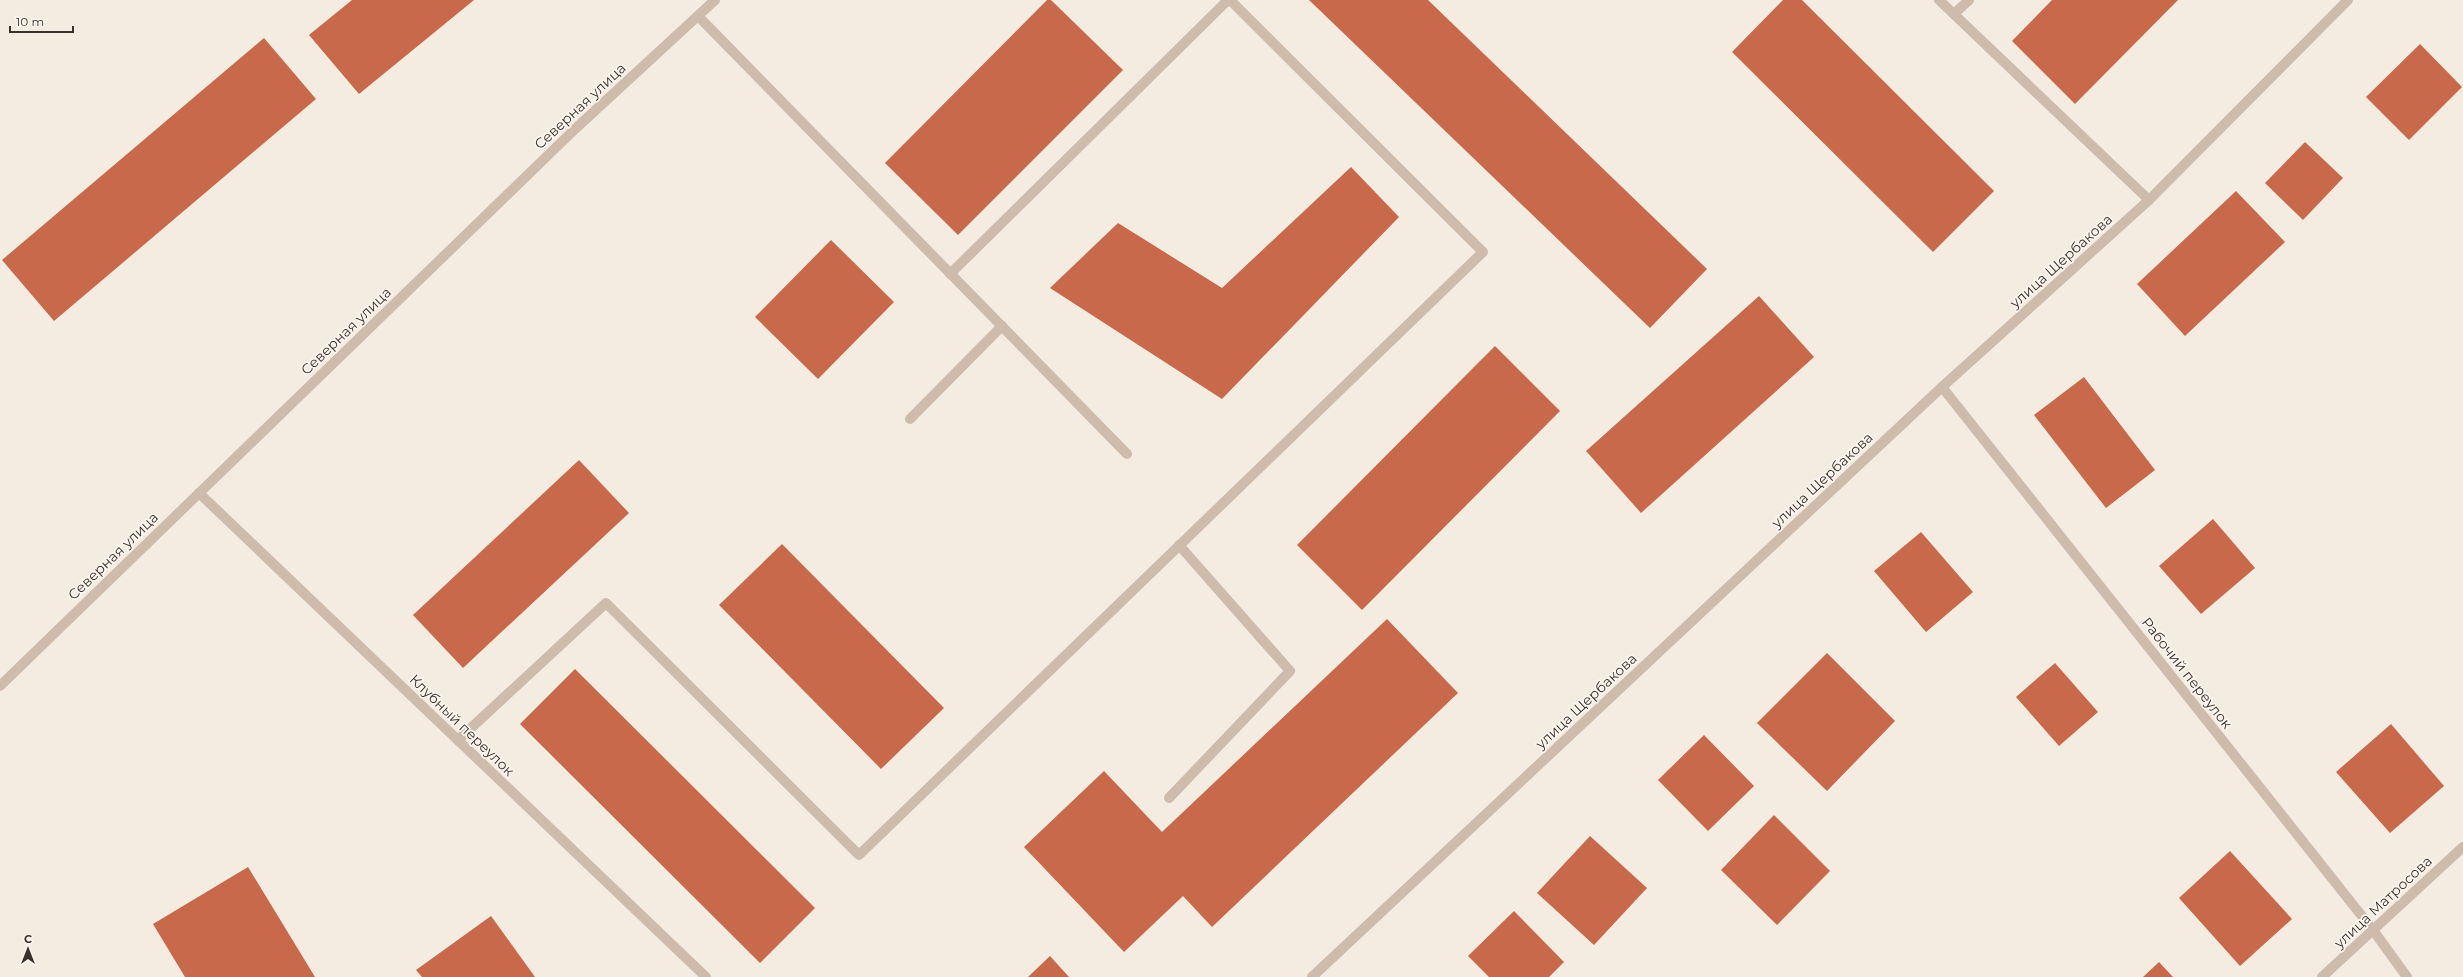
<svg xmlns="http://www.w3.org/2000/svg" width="2463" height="977" viewBox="0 0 2463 977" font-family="Montserrat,sans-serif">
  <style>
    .building { fill: #c8694b }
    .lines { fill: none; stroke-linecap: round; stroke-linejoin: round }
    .minor { stroke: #cdbbac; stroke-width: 10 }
    .labels { text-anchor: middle; stroke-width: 3.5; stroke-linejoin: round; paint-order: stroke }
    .street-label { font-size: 14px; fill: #3b302b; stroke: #fbf5ee }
  </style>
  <rect width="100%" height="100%" fill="#f4ebe1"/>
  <g class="building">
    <path d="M352,0h122l-115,94 -50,-59z"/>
    <path d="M1047,0h4l72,70 -165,165 -73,-72z"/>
    <path d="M1309,0h119l279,269 -57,59z"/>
    <path d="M1783,0h19l192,191 -61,61 -201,-200z"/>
    <path d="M2052,0h126l-103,104 -63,-63z"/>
    <path d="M264,38l52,61 -262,222 -52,-61z"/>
    <path d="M2420,44l42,43 -53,53 -43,-43z"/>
    <path d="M2305,142l38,36 -40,42 -38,-37z"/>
    <path d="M1351,167l48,50 -177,182 -172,-111 68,-65 104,65z"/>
    <path d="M2236,191l49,51 -100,94 -48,-52z"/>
    <path d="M831,240l63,62 -76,77 -63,-62z"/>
    <path d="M1759,296l55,61 -173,156 -55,-62z"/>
    <path d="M1495,346l65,65 -198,199 -65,-65z"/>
    <path d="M2084,377l71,93 -49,38 -72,-93z"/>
    <path d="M579,460l50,53 -166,155 -50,-53z"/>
    <path d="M2213,519l42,49 -54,46 -42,-48z"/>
    <path d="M1921,532l52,60 -47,40 -52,-61z"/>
    <path d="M782,544l162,164 -63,61 -162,-164z"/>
    <path d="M1387,619l71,74 -246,234 -29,-31 -59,56 -100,-105 80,-76 58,61z"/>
    <path d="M1827,653l68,68 -68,70 -70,-68z"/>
    <path d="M2055,663l43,49 -39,34 -43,-49z"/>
    <path d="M575,669l240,239 -55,55 -240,-239z"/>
    <path d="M2391,724l53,62 -54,47 -54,-61z"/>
    <path d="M1704,735l50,51 -46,45 -50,-51z"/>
    <path d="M1774,815l56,56 -53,54 -56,-55z"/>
    <path d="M1590,836l57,52 -53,57 -57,-52z"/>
    <path d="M2230,851l62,68 -52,47 -61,-68z"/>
    <path d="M248,867l67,110h-130l-32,-53z"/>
    <path d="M1514,911l50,51 -15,15h-60l-21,-21z"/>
    <path d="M491,916l44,61h-113l-6,-7z"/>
    <path d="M1050,956l19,21h-41z"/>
    <path d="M2159,962l14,15h-30z"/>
  </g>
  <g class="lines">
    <g class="minor">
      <path d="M1939,0l210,200"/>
      <path d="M1954,14l15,-14"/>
      <path d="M698,16l429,438"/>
      <path d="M950,274l278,-274"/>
      <path d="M1942,387l431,543 34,47"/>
      <path d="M910,419l92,-93"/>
      <path d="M199,493l507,484"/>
      <path d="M0,686l574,-556 141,-130"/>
      <path d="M458,740l148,-137 253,252 624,-603 -253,-252"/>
      <path d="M1169,798l121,-127 -111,-126"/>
      <path d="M1312,977l630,-590 207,-187 199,-200"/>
      <path d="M2322,977l141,-130"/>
    </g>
  </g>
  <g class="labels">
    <g class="street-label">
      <text transform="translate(580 106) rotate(-43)" y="5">Северная улица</text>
      <text transform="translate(2061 261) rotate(-42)" y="5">улица Щербакова</text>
      <text transform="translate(346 331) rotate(-44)" y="5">Северная улица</text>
      <text transform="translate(1822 480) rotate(-43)" y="5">улица Щербакова</text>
      <text transform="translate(113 556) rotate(-44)" y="5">Северная улица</text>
      <text transform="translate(2187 673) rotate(52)" y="5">Рабочий переулок</text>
      <text transform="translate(1586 701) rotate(-43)" y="5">улица Щербакова</text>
      <text transform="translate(462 725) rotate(44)" y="5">Клубный переулок</text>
      <text transform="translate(2383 902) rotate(-43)" y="5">улица Матросова</text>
    </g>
  </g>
  <g transform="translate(28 949)" stroke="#fbf5ee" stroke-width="3" paint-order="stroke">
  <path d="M0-3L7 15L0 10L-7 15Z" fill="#3b302b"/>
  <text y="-6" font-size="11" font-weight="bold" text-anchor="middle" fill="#3b302b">С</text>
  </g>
  <path d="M10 26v6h63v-6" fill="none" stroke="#3b302b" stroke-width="2"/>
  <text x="16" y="26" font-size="12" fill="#3b302b" stroke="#fbf5ee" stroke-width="3" paint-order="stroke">10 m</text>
</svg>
